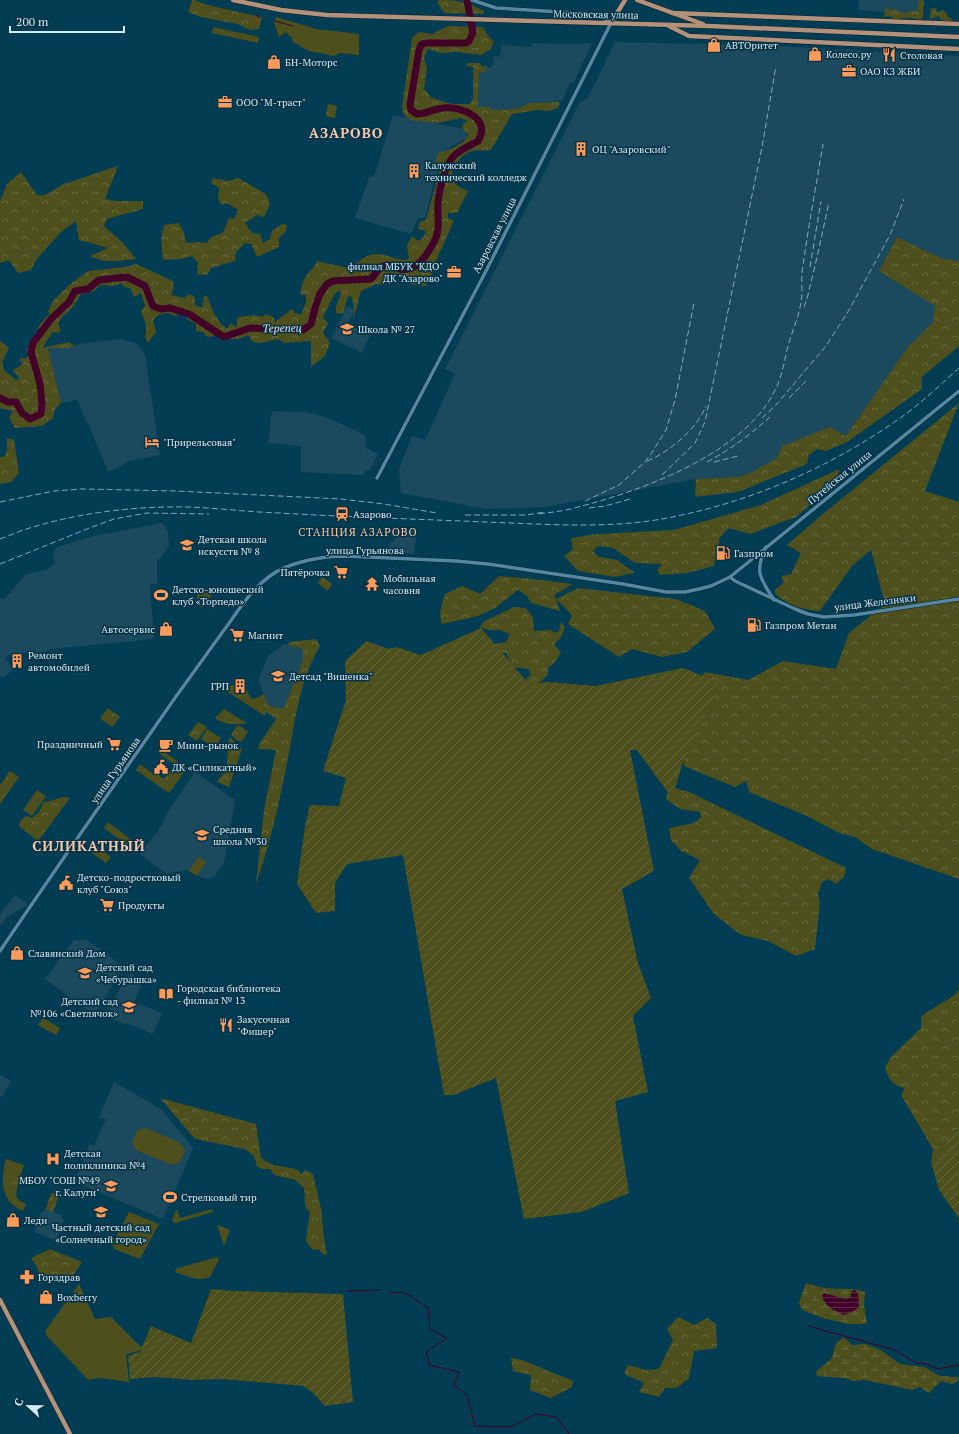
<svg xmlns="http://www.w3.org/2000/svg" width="959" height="1434" viewBox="0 0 959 1434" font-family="'PT Serif',serif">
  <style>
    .built { fill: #1b4a5e }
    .grass { fill: #4d501c }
    .forest { fill: url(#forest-crowns) }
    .wetland { fill: url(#wetland-marsh); fill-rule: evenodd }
    .garden { fill: url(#garden-furrows) }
    .water { fill: url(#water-rules) }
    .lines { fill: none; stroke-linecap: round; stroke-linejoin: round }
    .stream { stroke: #430228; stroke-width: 1 }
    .river { stroke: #430228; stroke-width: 7 }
    .minor-casing { stroke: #07222e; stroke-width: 4.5 }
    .major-casing { stroke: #07222e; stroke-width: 5.5 }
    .minor { stroke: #5487a1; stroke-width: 3.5 }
    .major { stroke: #b3917a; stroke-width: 4.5 }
    .rail { stroke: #82a8ba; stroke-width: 1; stroke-dasharray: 6 3; stroke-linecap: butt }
    .labels { text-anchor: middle; stroke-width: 3; stroke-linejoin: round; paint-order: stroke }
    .street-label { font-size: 10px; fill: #d0eaf9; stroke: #083243 }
    .poi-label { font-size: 10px; fill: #d0eaf9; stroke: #083243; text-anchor: start }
    .water-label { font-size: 11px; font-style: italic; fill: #f3dde6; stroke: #083243 }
    .neighbourhood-label { font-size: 11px; letter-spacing: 1px; fill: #f5cab1; stroke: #083243 }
    .district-label { font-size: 14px; font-weight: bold; letter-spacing: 1px; fill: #f5cab1; stroke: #083243 }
  </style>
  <defs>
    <pattern id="forest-crowns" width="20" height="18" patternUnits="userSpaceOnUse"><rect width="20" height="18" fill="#4d501c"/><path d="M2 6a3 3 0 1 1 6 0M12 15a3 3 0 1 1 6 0" fill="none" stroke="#66693e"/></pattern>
    <pattern id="wetland-marsh" width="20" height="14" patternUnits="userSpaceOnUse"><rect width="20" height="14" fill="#4d501c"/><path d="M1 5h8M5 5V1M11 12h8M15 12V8" fill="none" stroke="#66693e"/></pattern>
    <pattern id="garden-furrows" width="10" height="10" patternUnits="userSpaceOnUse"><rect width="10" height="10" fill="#4d501c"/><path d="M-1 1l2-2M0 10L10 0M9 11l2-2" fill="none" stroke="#66693e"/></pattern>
    <pattern id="water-rules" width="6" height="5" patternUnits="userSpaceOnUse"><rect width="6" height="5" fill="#430228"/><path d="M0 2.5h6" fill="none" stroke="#5d2748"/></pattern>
  </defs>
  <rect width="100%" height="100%" fill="#023d54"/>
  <g class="built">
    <path d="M859,0h62l-1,15 -62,-5z"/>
    <path d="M615,42l141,3 203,11v205l-18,-3 -44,-21 -18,34 57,35 -3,16 -26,26 -61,88 -68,22 -28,15 -13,4 -41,2 -151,28 -59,2 -85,-16 -2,-24 13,-33 13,4 30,-66 -10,-5 135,-267 7,-3z"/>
    <path d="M533,43l37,1 22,-1 -18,39 -4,1 -8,18 -32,2 -14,6 -24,1 -14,-3 1,-35 6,-4h5l3,-4 1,-8 6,1 1,-12 31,2z"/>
    <path d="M393,115l76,15 -3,8 -19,11 -11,26 -11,43h-7l-7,16 -56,-16 15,-43 4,2z"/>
    <path d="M347,306l8,4 -7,14 22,11 -8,18 -31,-15z"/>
    <path d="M121,339l17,5 7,11 15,100 -35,7v2l-6,2v2l-11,3 -21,-50h-2l-1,-6 -1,1 -4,-13 -3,-3 -15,3 -13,-55h21l11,-4z"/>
    <path d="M272,411l33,1 23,6 37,17 1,13 12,6 -8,16h-4l-3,5 -62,-3v-26l-33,-3z"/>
    <path d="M163,523l5,9 1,14 -8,12 -4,2v24h-7l4,55 -104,10 -1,2 -10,1v3l-3,1 -1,-5 -27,4 -3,3 8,12 -9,7 -4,-1v-79l3,3 24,-26 20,-4 8,-7 -2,-10 4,-6 36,-11z"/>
    <path d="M396,528l21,3 -3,23 -26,-2 2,-10h4z"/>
    <path d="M284,644l19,5v11l-19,48h-5l-11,-3 -10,-25 10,-24z"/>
    <path d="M195,772l40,28 -11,63 -10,14 -7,2 -10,-3 -10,-6 -17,3h-5l-25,-19 22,-29 7,-15z"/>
    <path d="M15,895l13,9 -2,2 -19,11 -7,9v-12z"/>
    <path d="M74,940h13l37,27 -30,48 -49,-36z"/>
    <path d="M131,973l8,6v1l4,2 -9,20 28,11 -9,21 -27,-11 -1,1 -21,-8 19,-32z"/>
    <path d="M0,1075l11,6 -9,16 -2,-1z"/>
    <path d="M114,1082l47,27 32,39 -30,71 -89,-37 10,-23 -2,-1 2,-5h2l3,-9 5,2 12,-27 -7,-2z"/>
    <path d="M46,1209l15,6 3,5 -8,21 -20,-9 -2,-5 5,-12z"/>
  </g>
  <g class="grass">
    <path d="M276,17l41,12 42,5v21l-19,-2 -6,3 -25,-5 -16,-9 -1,-4 -6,-6 -7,5 -5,-14z"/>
    <path d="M213,27l46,10 -1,6 -46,-10z"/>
    <path d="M232,685l6,1 3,3 4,-2 6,11 3,1 6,-3 6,16 -1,4 -42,-27 1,-2z"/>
    <path d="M224,709l23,14c-8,3 -26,1 -32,-5z"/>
    <path d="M207,729l14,9 -6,10 -14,-9z"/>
    <path d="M37,790l9,6 -14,20 -9,-6z"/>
    <path d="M198,857l8,5 -9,14 -8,-5z"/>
    <path d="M146,1128l34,15 5,7 -5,12 -8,3 -36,-15 -4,-8 5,-11z"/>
    <path d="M6,1159l18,6c-2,7 -10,27 -7,33 2,3 6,4 9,6l-3,7c-22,-9 -23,-30 -17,-52z"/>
    <path d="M212,1209l1,3 -38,11 -3,-3 4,-10h1l3,8z"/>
    <path d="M129,1212l30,12 -19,35 -26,-10 -2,-5z"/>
    <path d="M217,1257l2,2 -9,18c-11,5 -24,-1 -35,-5l1,-3 2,-1z"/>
    <path d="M79,1284l16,35 16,-2 33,33 -18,4 3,28 -29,-4 -12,2 -41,-44 -2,-5z"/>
  </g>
  <g class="forest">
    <path d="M192,0h3l12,5 55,12 -3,12 -9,1 -12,-6 -37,-7 -13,-5z"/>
    <path d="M439,0c18,0 29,2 45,11v3l-39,-1 -3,-3 -5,-8z"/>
    <path d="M919,0h5l-1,18 -4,2c-5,-3 -18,-3 -23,0l-7,-4 -5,1 1,-9 3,-1 1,3 7,-1 2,3 4,-1 3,3 5,-3h7z"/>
    <path d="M936,8l1,5 6,-3 3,3 2,4 3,1 1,3 -7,1 -5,-3 -1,-3 -9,3 -1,-3 2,-2 -1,-5z"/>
    <path d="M448,26l35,1 6,10 5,4 -3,8 -10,6 -23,-3 -17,1 -13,-4 -4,9 3,10 -3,21 8,9 20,6h17l4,-5v-32l-7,-1 2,-3h12l2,4 3,-1 5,2h-5v4h-6l-1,35h11l4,3 23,-1 14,-6 30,-1 -2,6 -10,3 -10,-1 -26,4 -21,36c-6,1 -14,0 -19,1 -20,7 -30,33 -4,40l-11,22h-9v5l6,3 -18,40 -6,4v3l4,3 -8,15c-11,0 -18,-2 -25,-10h-7l-8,4 -1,5 -8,-1 -16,7 -8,29 1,-11 -2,-12 -4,-1 -5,18 -7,-1v-7l5,-12 -2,-4 -5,5 -11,22 5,7 -5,8 7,11 -5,13 -14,11v-26l-27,2 -6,-4 -17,4 -8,-1 -5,-7 -10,4h-10l2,-6 -5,1 -5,-3 -9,6 -6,-1 -1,-4 -8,-1v-7l-9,-5v-3l-8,-2 -4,2c-9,-5 -16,-3 -22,4l3,12 -8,11c-4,-6 -2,-9 -2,-16 0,-4 -3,-11 -5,-15l4,-6 -4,-13 -7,4 -4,-9 -6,-1 -3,-4c-9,5 -11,2 -21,2l-6,6 -13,3 -9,14 -10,9 -4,7 3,6 -3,3 -5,-1 -11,16 27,-6 6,4 -6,2h-21l13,55 -6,6 -2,9 -11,8 -27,2 -6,-10 4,-7 -13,-3v-67l9,7 -7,14 2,8 12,10 4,-1 -7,-9 10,-6 -4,-4 3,-2 3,1 4,-4 -3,-5 2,-2 11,-7 -4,-10 8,3 -5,-7 8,-10 4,-2 -2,-4 5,-10 15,-15 20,-15 36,-4 12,-3 37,17 1,6 -3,8 14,3 3,-4 6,2 2,10 6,1 2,-11h3c5,13 9,25 20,33l4,-6 5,4 2,-10 17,-2 7,2 4,-3 7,3 2,5 17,-13 3,4 6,2 5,-13v-7l-6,-1c1,-7 4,-17 9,-22 4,-4 6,-5 8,-11l31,7c8,-4 19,-15 29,-14 11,0 20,8 32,5l-2,-13 5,-10 6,5 5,-3 3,-7 -8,-2 2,-7 6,-2 15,-54 -5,-3 2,-10c12,-3 25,-8 31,-19l-5,-3 -2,-5 5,-5 -6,-3 -23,5 -27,-3 -7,-5 -2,-8 10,-69 7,-6 13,2z"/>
    <path d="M328,104l9,2 -2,12 -9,-2z"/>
    <path d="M118,166l-13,33 11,2h27v8l-36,10 -3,7 19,17 13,16c-18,2 -30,5 -46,-3l18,-8 -29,-8 -3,-19 -15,11 -25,28 -5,10 -13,3 -9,-13 -9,3v-62l7,-17 14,-12 16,23h8l19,-11z"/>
    <path d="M213,178l16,3 9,-3 28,16 4,10 -6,13 -7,-2 -12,8 7,10 8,1 3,9 7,-4 2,-8 10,-7 5,1 -1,6 -7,7v9l-22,10 -6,-13 -6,-1 -9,9 -1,9 -24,7 -4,7 -10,-1 1,-11 -6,-7 -11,3 -18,1 -2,-21 3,-14 15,-2 5,10 2,10 14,-1 7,1 4,-6 12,-4 6,-15 5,1 4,-9 -11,-7 -5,2 -4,-6 1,-11 -8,-5z"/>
    <path d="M897,237l44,21 18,3v85l-37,31v12l-75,53 -21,9 -9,-2 -8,6 -2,9 -69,28 -43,5 1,-18 41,-2 13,-4 27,-15 5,-12 48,-19 16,9 61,-88 26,-26 2,-16 -56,-35z"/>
    <path d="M959,403l-34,88 34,11v377l-87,-30 -17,-12 -16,-4 -32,-17 -58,-24 -3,-11 -11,6 -51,-21 1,-46 12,-37 8,-11 43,8 35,-19 53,8 13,-36 36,-29 -14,-54 -19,16 -32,45c-18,-1 -32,-6 -45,-17v-4l9,-8 -3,-6 10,-2 10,-21 -14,-8 31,-27z"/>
    <path d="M7,438l7,2 5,33 -8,9 -11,2v-27h4l3,-6z"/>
    <path d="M839,469l-1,12 -42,36 -46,17 -21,-6 -9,9 -6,29 -27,7 -27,2 -3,-5 5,-6 -27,-1 -22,-15 -15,-2 -5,5 6,6 18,3 18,13 -21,4 -36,-6 -14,-15 9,-7 -2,-11 26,-4 77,-4 87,-25z"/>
    <path d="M499,576l34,3 40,5 -19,11 2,4 22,-11 98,11 29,12 10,18 -28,23 -25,5 -30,-8 -13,8 -51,-33 4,-9 -16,-16 4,12 -29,-8 -4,-7 -9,-6 -23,18 -17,8 -36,8c-4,-11 0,-20 3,-30l17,-8 18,8z"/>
    <path d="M322,577l10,7 -4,7 -10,-8z"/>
    <path d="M197,592l16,1 -11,15 -5,-4z"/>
    <path d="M514,607l12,1 7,10 1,13 16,-1 5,3 4,-2 2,-9 4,5 -4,10 -7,7 7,9 -7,10 -6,5v7l-15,13 -8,-7 6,-7 -3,-5 -15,-2 -7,-14 -19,-2 3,-6 16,-3 4,-8 -11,-4h-11l-8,-3 3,-5z"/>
    <path d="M316,639l4,7c-17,28 -22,59 -28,90 -9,49 -19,100 -36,148l8,-74 12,-60 -18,-1 1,-5 17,-25 -10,-7 -6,-16 4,-2 4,11 11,3h5l19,-48v-11l-15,-4 1,-3z"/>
    <path d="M108,708l12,9 -8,10 -12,-9z"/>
    <path d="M198,722l9,5 -10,14 -9,-6z"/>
    <path d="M237,726h3l8,6 -6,9h-4l-7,-6z"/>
    <path d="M230,737l9,11 3,1 -13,38 -12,-5 9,-12 2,-17 -1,-7z"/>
    <path d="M160,749l27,19 -18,25 -33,-23 4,-6 13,10 1,-2 10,7 11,-14 -18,-13z"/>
    <path d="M10,771l9,6 -19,27v-19z"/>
    <path d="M669,787l18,4 159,77 -2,9 -8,7 -8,-5 -6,3 -4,12 2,8 -5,47 -19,7 -28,-15 -27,-6 -27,-21 -25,-36 11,-18 -19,-9 -10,-11 -2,-12 25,-5 7,-6 -1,-5 -20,-3 -14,-10z"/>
    <path d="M63,797l7,1 -32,43 -19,-15c1,-6 3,-8 8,-10l5,2 7,-6 5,-11 3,1z"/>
    <path d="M108,822l29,22 -10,1 -23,-17z"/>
    <path d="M92,843l19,14 -5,6 -19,-14z"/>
    <path d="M959,990v138l-28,34 2,-13 -32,-54 4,-7c-14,-3 -14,-7 -20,-19l5,-11 31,-30v-12l32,-20z"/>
    <path d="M43,1018l17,10 -4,7 -18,-10z"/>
    <path d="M160,1098l96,26 5,34 12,7 23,4 6,5 3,-4 8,4 9,39 1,19 4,23 -4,-1 -5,-5 -5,1 -6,-7 -1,-4 4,-27c-8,-6 -4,-15 -6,-24l-9,-8 -21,-5 -4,-6h-8l-5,-3 -3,-10 -9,-7 -50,-10z"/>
    <path d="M8,1180l10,3 -3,9h-5l-6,-7z"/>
    <path d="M217,1225l13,5 -6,16z"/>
    <path d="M50,1249l32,13 -14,22 -6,-5 -14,4 -6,-2 -4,-8v-4l-7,-11z"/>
    <path d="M678,1317l16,8 13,-7 9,6 1,24 -23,3 -5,27 -12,10h-12l-6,9 -20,-5 5,-9 -20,-9 4,-9 18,5 13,-1 14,-29 -6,-11z"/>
    <path d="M511,1358l11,2 51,21 -1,6 -21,11 -21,-8 1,-15 -18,-4z"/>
  </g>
  <g class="wetland">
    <path d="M806,1283c6,2 13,4 19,5 14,2 27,-1 40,4l-1,13 3,19h-19l-25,-6 -21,-8 -3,-7zM827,1294l18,5 5,-1 -18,12z"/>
    <path d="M843,1337l9,8 14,-1 16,7 18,13 24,3 16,9 18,1 1,3 -7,4 -11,-3 -12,12 -9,-6 -8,3 -47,-10 -12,1 -8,-3 -28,-2 -1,-4 16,-14 3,-13z"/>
  </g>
  <g class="garden">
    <path d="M481,628l48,56 20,-2 46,4 88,-18 37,15 -38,82 -10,33 -35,-48h-7l24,121 -32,18 16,74 13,35 -18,18 15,76 -33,9 14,92 -47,19 -58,7 -28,-141 -42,17h-10l-41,-240 -56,9 -12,19v28l-19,2 -19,-29 8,-58 5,-21 29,1 7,-28 -23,-7 23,-71 -1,-39 21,-20 23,8 7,-2 25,8z"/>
    <path d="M959,1128v89h-1l-19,-27 -8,-28z"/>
    <path d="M51,1193h9l-7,19 -7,-3z"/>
    <path d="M211,1289l23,2 109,3 10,108 -28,4 -13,-14 -9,-6 -80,-7 -30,1 -39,-3 -24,2 -2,-23 12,-4 11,-26 40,17z"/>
  </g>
  <path class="water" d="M855,1290l3,4 1,12 -3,4 -12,5c-10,-5 -19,-8 -22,-19l2,-3 21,6 5,-1 2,-7z"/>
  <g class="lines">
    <g class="stream">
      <path d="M256,15l2,2 2,1"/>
      <path d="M275,21l18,5"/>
      <path d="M347,1291l33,-1"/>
      <path d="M390,1293l11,-1 6,2 21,14 2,21 17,9 -21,14 3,13 30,7 -5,13 13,10 8,31 36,1 25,-13 20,3 13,17"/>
      <path d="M808,1326l87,24 21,13 10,1 12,5 21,-4"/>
    </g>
    <path class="river" d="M0,398l8,4h8l6,11 8,6 11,-5 1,-10 -2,-20 -9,-32 2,-9 18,-24 18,-17 6,-11 13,-2 11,-9 28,-3 18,9 8,20 8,3 9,-1 19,6 35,23 26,-9 53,2 8,-6 5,-19 4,-11 7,-10 6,-3 38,-2c4,-4 7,-11 12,-13 6,-2 10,0 15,2 11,5 21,-3 28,-13 4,-6 10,-14 11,-21 3,-10 0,-20 1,-31 1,-12 7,-40 17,-48 6,-6 16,-10 23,-14 14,-22 -16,-35 -34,-33 -9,0 -17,6 -27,6l-6,-4 -1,-5 9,-55 2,-5 4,-2h41l3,-2 4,-8 -6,-33"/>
    <defs>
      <g id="minor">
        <path d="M377,478l109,-207 125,-248 -9,-6 -8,-3 -98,-6 -24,-8"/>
        <path d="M766,547c-12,25 -6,31 8,53"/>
        <path d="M730,577l5,4 60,28 13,5 16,3 30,-2 105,-16"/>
        <path d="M0,951c58,-86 118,-171 177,-256 17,-23 33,-46 50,-69 13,-18 25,-37 43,-50 18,-14 53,-20 75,-20l111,5 32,3 135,20 43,8h19l14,-3 12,-3 19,-9 229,-186"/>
      </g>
      <g id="major">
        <path d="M233,0l48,10 46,5 382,11 250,11"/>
        <path d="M637,0l66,24"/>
        <path d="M672,13l287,11"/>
        <path d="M611,23l14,-23"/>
        <path d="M669,26l20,10 270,13"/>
        <path d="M0,1300l70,134"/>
      </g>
    </defs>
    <use href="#minor" class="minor-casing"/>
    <use href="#major" class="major-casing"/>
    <use href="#minor" class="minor"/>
    <use href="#major" class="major"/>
    <g class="rail">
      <path d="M810,267l11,-66"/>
      <path d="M804,307l3,-8 11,-46 11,-51"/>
      <path d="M789,398l18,-18"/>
      <path d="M762,418l14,-13 50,-59 23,-36 41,-75 14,-36"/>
      <path d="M647,461c21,-8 51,-33 59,-55"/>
      <path d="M707,462c23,-12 44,-28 63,-45"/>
      <path d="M714,462l24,-6"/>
      <path d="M662,475l33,-32 10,-21 57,-275 14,-81"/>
      <path d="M585,501l34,-16 26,-23 8,-11 13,-21 9,-30 19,-97"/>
      <path d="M0,502l54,-11 28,-2 94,2 165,8 43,5 53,9"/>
      <path d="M589,508l16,-2 25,-7"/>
      <path d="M539,514c13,-2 27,-3 39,-7 63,-16 165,-53 196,-115 8,-14 10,-30 14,-46 4,-15 11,-29 13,-44 2,-9 0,-20 1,-30 6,-43 14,-86 21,-128"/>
      <path d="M465,515h61l19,-3"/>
      <path d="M0,539c11,-4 22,-9 33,-12 50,-15 104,-21 155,-20 30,1 60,5 91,6 68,4 137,6 206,9 59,2 119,7 177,-3 83,-15 161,-48 231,-96 24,-16 45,-36 66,-55"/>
      <path d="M0,564l92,-37 22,-8 33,-6 62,1"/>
    </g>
  </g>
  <defs>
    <symbol id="shop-bare" viewBox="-9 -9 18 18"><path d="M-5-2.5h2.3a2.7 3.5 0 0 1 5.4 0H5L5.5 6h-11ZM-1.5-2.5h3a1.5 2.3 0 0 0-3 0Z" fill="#ff9b5a" stroke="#083243" stroke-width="2.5" paint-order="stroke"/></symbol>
    <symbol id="restaurant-bare" viewBox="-9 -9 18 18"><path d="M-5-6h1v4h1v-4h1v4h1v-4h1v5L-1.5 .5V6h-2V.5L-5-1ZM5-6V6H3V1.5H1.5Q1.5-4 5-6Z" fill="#ff9b5a" stroke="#083243" stroke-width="2.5" paint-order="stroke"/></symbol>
    <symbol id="office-bare" viewBox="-9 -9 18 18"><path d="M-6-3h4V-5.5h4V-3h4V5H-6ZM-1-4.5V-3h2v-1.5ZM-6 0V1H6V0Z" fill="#ff9b5a" stroke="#083243" stroke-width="2.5" paint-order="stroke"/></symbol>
    <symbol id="building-bare" viewBox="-9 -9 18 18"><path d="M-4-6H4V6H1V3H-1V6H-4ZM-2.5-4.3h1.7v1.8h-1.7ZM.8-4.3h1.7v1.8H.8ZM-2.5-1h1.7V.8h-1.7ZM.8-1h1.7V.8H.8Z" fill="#ff9b5a" stroke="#083243" stroke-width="2.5" paint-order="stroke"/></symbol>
    <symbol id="school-bare" viewBox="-9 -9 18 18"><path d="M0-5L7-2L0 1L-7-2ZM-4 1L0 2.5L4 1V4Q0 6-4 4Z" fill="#ff9b5a" stroke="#083243" stroke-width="2.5" paint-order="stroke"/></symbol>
    <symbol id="hotel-bare" viewBox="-9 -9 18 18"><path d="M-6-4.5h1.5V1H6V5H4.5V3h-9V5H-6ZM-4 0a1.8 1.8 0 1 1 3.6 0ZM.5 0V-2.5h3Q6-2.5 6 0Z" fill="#ff9b5a" stroke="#083243" stroke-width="2.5" paint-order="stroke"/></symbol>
    <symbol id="station-bare" viewBox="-9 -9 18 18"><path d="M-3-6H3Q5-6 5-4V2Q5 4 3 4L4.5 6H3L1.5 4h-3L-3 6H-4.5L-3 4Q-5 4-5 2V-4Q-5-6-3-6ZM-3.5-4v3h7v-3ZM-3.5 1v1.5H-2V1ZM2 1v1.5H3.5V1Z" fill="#ff9b5a" stroke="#083243" stroke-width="2.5" paint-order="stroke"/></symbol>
    <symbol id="fuel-bare" viewBox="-9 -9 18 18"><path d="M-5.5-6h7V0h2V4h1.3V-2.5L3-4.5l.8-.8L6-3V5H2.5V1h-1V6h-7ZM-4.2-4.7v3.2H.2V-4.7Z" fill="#ff9b5a" stroke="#083243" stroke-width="2.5" paint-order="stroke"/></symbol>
    <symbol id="supermarket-bare" viewBox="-9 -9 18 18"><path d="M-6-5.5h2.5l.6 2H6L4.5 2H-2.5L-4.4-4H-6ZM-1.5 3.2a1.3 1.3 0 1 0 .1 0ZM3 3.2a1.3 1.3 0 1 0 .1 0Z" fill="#ff9b5a" stroke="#083243" stroke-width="2.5" paint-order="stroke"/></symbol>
    <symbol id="temple-bare" viewBox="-9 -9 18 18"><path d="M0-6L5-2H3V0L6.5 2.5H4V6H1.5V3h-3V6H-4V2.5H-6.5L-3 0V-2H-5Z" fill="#ff9b5a" stroke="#083243" stroke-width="2.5" paint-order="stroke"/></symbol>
    <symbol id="stadium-bare" viewBox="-9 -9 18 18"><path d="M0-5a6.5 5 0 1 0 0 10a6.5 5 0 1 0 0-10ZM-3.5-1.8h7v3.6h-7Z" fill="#ff9b5a" stroke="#083243" stroke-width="2.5" paint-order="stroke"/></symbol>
    <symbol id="cafe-bare" viewBox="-9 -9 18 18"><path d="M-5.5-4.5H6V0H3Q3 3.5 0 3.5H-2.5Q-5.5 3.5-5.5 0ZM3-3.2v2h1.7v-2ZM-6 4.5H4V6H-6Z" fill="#ff9b5a" stroke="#083243" stroke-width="2.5" paint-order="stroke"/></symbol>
    <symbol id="civic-bare" viewBox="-9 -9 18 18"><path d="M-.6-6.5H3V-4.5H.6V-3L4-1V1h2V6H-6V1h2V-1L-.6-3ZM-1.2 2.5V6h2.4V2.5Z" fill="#ff9b5a" stroke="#083243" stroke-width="2.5" paint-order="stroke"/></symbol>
    <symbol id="library-bare" viewBox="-9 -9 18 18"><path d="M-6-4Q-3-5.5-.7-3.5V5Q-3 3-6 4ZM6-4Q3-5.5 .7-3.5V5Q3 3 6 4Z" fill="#ff9b5a" stroke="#083243" stroke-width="2.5" paint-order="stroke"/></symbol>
    <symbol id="hospital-bare" viewBox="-9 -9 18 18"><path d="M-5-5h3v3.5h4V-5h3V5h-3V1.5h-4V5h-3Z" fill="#ff9b5a" stroke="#083243" stroke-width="2.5" paint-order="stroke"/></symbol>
    <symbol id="pharmacy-bare" viewBox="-9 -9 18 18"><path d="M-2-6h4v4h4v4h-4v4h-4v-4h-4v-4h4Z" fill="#ff9b5a" stroke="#083243" stroke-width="2.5" paint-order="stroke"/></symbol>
  </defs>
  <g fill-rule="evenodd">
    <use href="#shop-bare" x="704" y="35" width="20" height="20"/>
    <use href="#shop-bare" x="805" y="44" width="20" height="20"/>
    <use href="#restaurant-bare" x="879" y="45" width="20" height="20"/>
    <use href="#shop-bare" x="264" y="52" width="20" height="20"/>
    <use href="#office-bare" x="839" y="61" width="20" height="20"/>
    <use href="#office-bare" x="215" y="92" width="20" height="20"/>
    <use href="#building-bare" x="571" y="139" width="20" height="20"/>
    <use href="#building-bare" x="404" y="161" width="20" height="20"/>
    <use href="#office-bare" x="444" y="262" width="20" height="20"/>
    <use href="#school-bare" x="337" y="319" width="20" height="20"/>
    <use href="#hotel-bare" x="142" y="432" width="20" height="20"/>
    <use href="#station-bare" x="332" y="504" width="20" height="20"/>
    <use href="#school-bare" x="177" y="535" width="20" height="20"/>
    <use href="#fuel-bare" x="713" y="543" width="20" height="20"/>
    <use href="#supermarket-bare" x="331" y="562" width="20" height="20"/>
    <use href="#temple-bare" x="362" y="574" width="20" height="20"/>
    <use href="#stadium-bare" x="151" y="585" width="20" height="20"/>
    <use href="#fuel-bare" x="744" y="615" width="20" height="20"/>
    <use href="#shop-bare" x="156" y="619" width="20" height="20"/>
    <use href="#supermarket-bare" x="227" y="625" width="20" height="20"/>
    <use href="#building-bare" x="7" y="651" width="20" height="20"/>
    <use href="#school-bare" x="268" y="666" width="20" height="20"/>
    <use href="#building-bare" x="230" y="676" width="20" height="20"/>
    <use href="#supermarket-bare" x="104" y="734" width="20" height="20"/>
    <use href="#cafe-bare" x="156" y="735" width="20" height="20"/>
    <use href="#civic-bare" x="151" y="757" width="20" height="20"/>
    <use href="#school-bare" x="192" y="825" width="20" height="20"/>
    <use href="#civic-bare" x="56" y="873" width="20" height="20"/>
    <use href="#supermarket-bare" x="97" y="895" width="20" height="20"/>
    <use href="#shop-bare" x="7" y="943" width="20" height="20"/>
    <use href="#school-bare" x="75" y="963" width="20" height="20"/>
    <use href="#library-bare" x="156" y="984" width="20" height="20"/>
    <use href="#school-bare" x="119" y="997" width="20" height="20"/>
    <use href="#restaurant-bare" x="216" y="1015" width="20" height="20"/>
    <use href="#hospital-bare" x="43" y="1149" width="20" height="20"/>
    <use href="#school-bare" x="101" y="1176" width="20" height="20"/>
    <use href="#stadium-bare" x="160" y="1187" width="20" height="20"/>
    <use href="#school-bare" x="91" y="1202" width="20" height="20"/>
    <use href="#shop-bare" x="3" y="1210" width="20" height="20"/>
    <use href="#pharmacy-bare" x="17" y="1267" width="20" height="20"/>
    <use href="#shop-bare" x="36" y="1287" width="20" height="20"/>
  </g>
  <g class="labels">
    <g class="street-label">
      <text transform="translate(596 14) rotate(1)" y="4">Московская улица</text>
      <text transform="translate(494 235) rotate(-63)" y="4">Азаровская улица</text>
      <text transform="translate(839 477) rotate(-39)" y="4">Путейская улица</text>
      <text x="365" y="554">улица Гурьянова</text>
      <text transform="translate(875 602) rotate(-7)" y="4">улица Железняки</text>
      <text transform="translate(115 770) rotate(-55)" y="4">улица Гурьянова</text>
    </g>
    <g class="poi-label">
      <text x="725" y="49">АВТОритет</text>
      <text x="826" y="58">Колесо.ру</text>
      <text x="900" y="59">Столовая</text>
      <text x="285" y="66">БН-Моторс</text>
      <text x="860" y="75">ОАО КЗ ЖБИ</text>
      <text x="236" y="106">ООО "М-траст"</text>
      <text x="592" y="153">ОЦ "Азаровский"</text>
      <text x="425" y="169">Калужский<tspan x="425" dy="12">технический колледж</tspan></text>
      <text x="443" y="270" text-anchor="end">филиал МБУК "КДО"<tspan x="443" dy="12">ДК "Азарово"</tspan></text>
      <text x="358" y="333">Школа № 27</text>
      <text x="163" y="446">"Прирельсовая"</text>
      <text x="353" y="518">Азарово</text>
      <text x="198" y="543">Детская школа<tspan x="198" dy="12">искусств № 8</tspan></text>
      <text x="734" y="557">Газпром</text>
      <text x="330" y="576" text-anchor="end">Пятёрочка</text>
      <text x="383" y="582">Мобильная<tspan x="383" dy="12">часовня</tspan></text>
      <text x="172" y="593">Детско-юношеский<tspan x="172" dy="12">клуб «Торпедо»</tspan></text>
      <text x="765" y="629">Газпром Метан</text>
      <text x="155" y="633" text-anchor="end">Автосервис</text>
      <text x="248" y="639">Магнит</text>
      <text x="28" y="659">Ремонт<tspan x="28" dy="12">автомобилей</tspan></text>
      <text x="289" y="680">Детсад "Вишенка"</text>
      <text x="229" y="690" text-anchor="end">ГРП</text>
      <text x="103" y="748" text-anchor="end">Праздничный</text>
      <text x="177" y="749">Мини-рынок</text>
      <text x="172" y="771">ДК «Силикатный»</text>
      <text x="213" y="833">Средняя<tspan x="213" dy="12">школа №30</tspan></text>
      <text x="77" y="881">Детско-подростковый<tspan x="77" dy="12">клуб "Союз"</tspan></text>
      <text x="118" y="909">Продукты</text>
      <text x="28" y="957">Славянский Дом</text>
      <text x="96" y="971">Детский сад<tspan x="96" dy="12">«Чебурашка»</tspan></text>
      <text x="177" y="992">Городская библиотека<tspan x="177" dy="12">- филиал № 13</tspan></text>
      <text x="118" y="1005" text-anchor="end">Детский сад<tspan x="118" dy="12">№106 «Светлячок»</tspan></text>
      <text x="237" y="1023">Закусочная<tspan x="237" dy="12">"Фишер"</tspan></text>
      <text x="64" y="1157">Детская<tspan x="64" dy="12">поликлиника №4</tspan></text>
      <text x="100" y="1184" text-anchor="end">МБОУ "СОШ №49<tspan x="100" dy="12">г. Калуги"</tspan></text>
      <text x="181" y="1201">Стрелковый тир</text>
      <text x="24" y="1224">Леди</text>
      <text x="101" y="1231" text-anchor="middle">Частный детский сад<tspan x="101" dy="12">«Солнечный город»</tspan></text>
      <text x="38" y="1281">Горздрав</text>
      <text x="57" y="1301">Boxberry</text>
    </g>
    <g class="water-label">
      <text transform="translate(282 328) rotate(-1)" y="4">Терепец</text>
    </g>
    <g class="neighbourhood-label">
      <text x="358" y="536">СТАНЦИЯ АЗАРОВО</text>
    </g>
    <g class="district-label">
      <text x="346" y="138">АЗАРОВО</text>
      <text x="89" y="851">СИЛИКАТНЫЙ</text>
    </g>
  </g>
  <g transform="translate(28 1406) rotate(292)" stroke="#083243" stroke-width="3" paint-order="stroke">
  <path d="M0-3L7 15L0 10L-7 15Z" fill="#d0eaf9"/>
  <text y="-6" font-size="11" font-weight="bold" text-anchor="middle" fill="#d0eaf9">С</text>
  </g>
  <path d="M10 26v6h114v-6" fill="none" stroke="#d0eaf9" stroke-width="2"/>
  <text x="16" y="26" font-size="12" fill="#d0eaf9" stroke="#083243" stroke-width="3" paint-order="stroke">200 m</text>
</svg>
